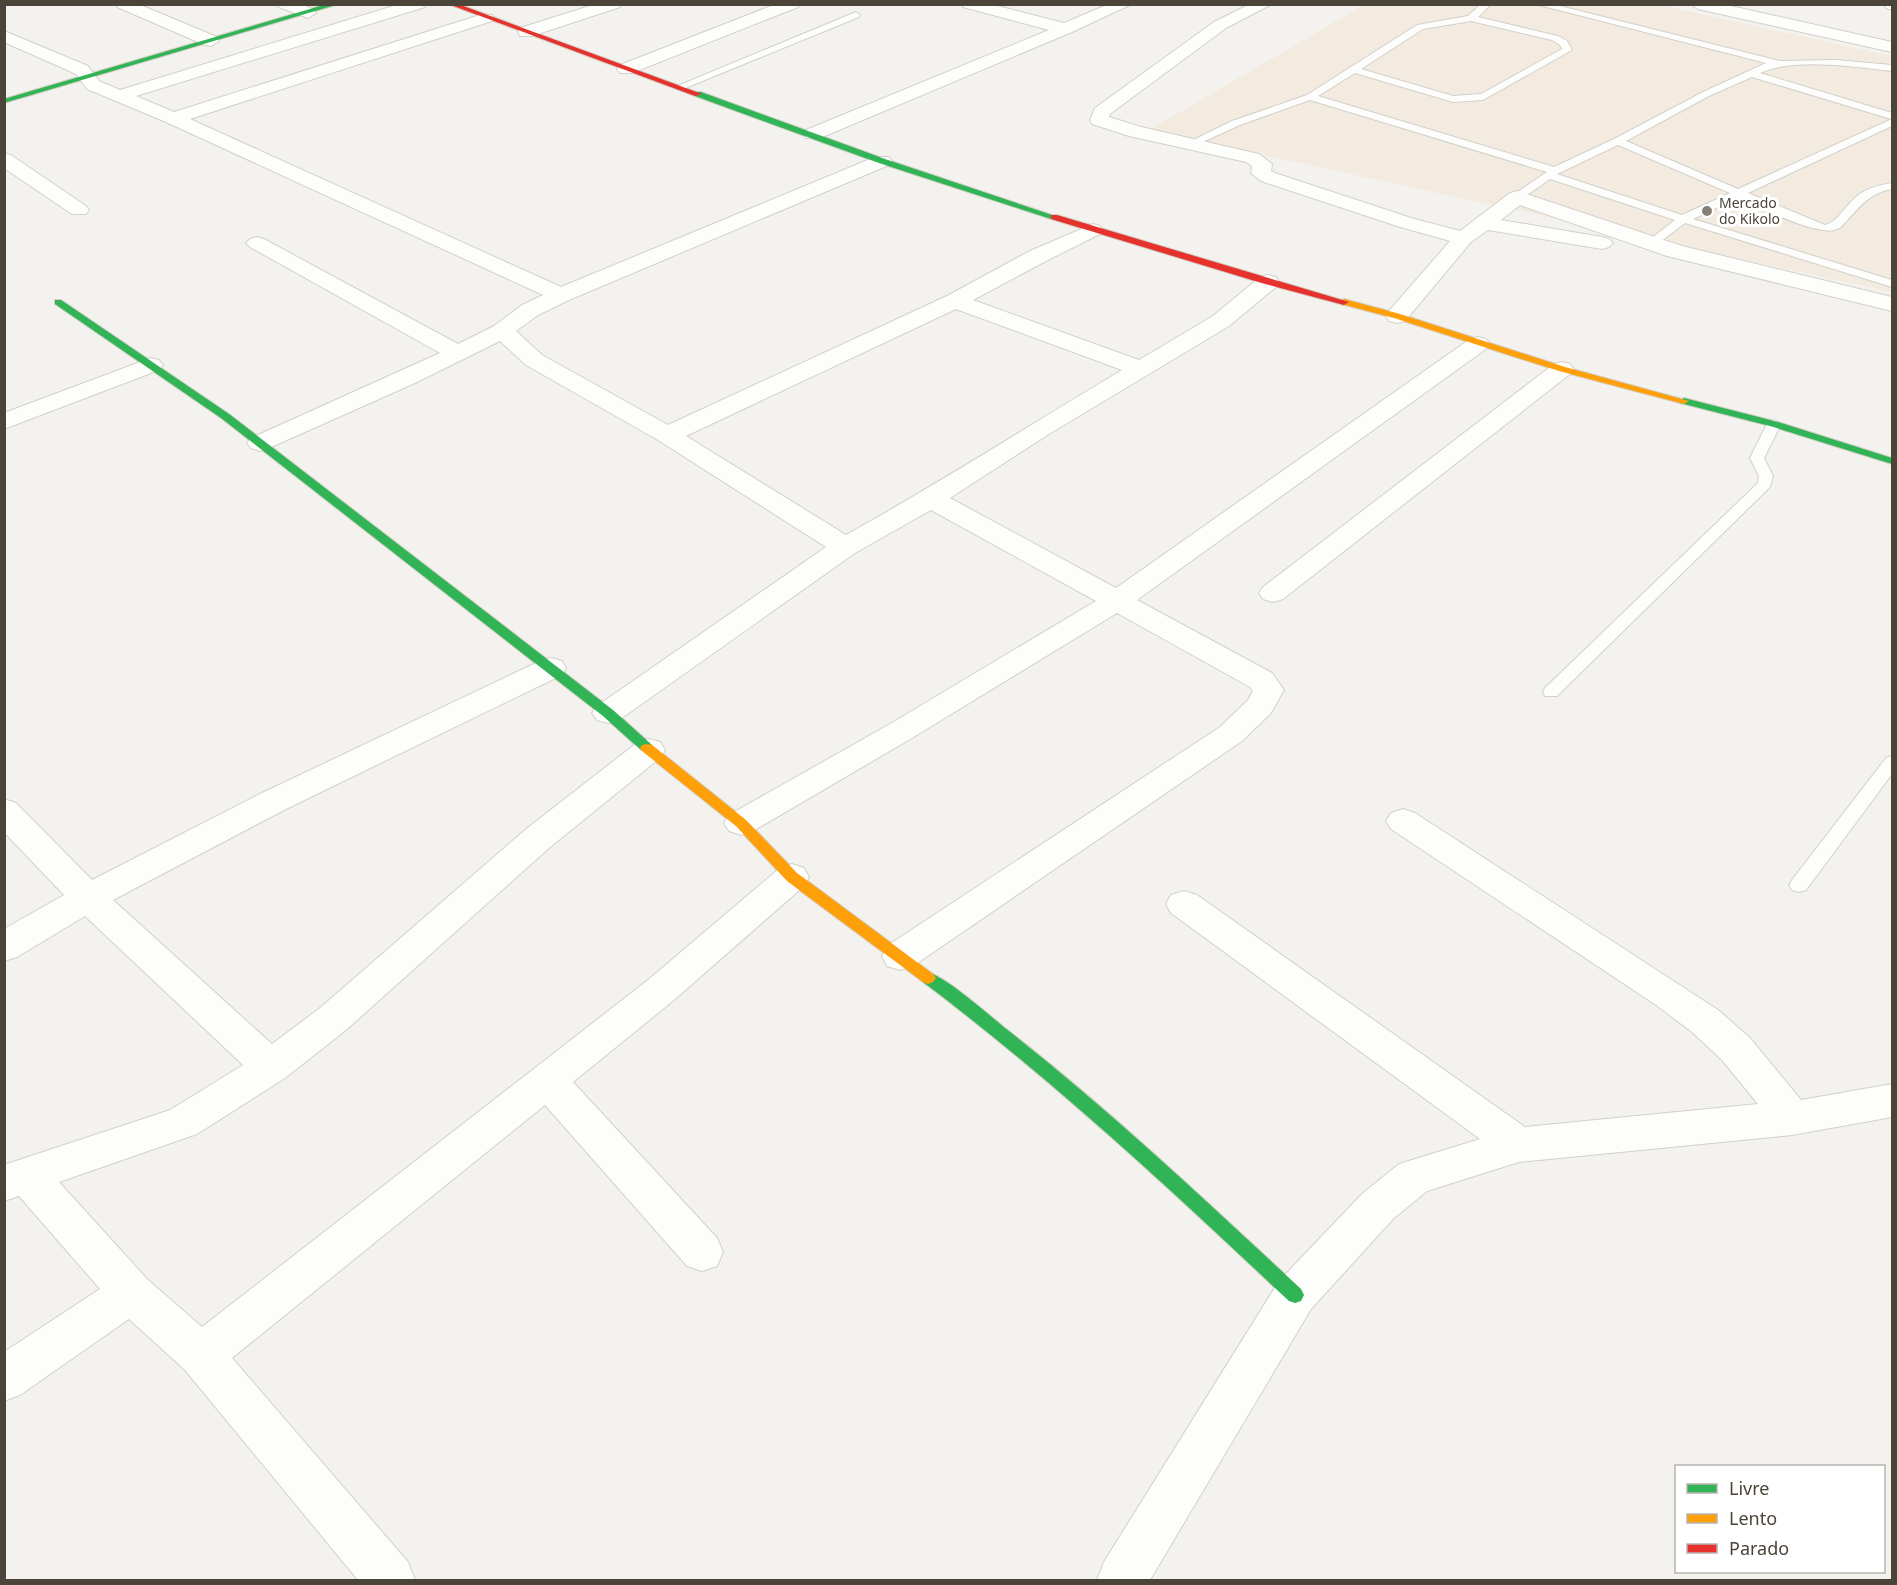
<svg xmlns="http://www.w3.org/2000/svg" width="1897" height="1585" viewBox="0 0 1897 1585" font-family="'Noto Sans',sans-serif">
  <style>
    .commercial { fill: #f3ebdf }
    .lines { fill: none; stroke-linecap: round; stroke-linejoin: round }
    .lane-casing { stroke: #d2d0cb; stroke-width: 2 }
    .street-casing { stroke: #d2d0cb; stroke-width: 2 }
    .fast-casing { stroke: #d3cfc5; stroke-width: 2 }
    .slow-casing { stroke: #d3cfc5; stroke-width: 2 }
    .jam-casing { stroke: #d3cfc5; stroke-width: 2 }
    .lane { fill: #fdfdfc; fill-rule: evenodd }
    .street { fill: #fdfdfc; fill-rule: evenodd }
    .fast { fill: #30b455; fill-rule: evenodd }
    .slow { fill: #ff9f0a; fill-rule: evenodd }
    .jam { fill: #e5322d; fill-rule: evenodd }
    .poi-dot { fill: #868178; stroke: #fff; stroke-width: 2 }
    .labels { text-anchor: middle; stroke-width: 6; stroke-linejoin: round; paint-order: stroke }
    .far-poi-label { font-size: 14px; fill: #4b4439; stroke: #fff; text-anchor: start }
  </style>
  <rect width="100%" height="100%" fill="#f4f2ee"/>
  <path class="commercial" d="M1364,5h296l232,51v236l-743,-162z"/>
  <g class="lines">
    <defs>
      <g id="lane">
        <path d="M1481,4h10l-13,13 80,19 9,5 5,9 -89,50 -30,2 -98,-29 -37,23 236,71 60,-28 89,-47 63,-29 -231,-59h17l228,57 56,-1 56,5v6c-38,-4 -97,-14 -132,2l132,40v13l-144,67 77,32c13,-3 21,-20 32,-29 10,-8 22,-11 35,-13v6c-24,4 -34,20 -50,37 -16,17 -84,-20 -103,-29l-46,22 199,61v7l-207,-64 -29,22h-8v-4l27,-21 -125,-41 -29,20h-8v-4l34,-23 -237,-72 -70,25 -46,21 -9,-2 47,-23 75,-26 110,-70 51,-9zM1471,21l81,19 8,5 2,4 -81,45 -28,2 -92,-27 62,-40zM1752,77l136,41 4,1 -154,70 -112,-48 83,-45zM1618,145l112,48 -48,22 -125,-41z"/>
        <path d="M856,12l4,3 -1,2 -176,72 -8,-2z"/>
        <path d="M1774,420l7,4 -17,34 9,18 -3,11 -213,209h-12l-2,-4 2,-4 213,-205 1,-7 -9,-18 17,-34z"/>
        <path d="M1892,756v18l-86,116 -7,2 -7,-2 -3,-5 3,-5 94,-122z"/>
      </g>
      <g id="street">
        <path d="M115,4h23l79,33 2,4 -8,5 -6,-1 -88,-38z"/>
        <path d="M277,4c14,0 30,-2 39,9l-8,5 -29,-11z"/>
        <path d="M400,4h27l-2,3 -289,89 38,16 306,-97h12l2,3 -2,3 -302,98 371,168 314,-130h14l3,4 -3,4 -320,135 -31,15 -22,16 26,24 126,70 279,-129 83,-45 63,-27 7,2 3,4 -3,4 -54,27 -73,39 166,60 74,-44 47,-39 8,-2 8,2 3,5 -3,5 -47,39 -180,108 -99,64 166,90 354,-249 8,-2 8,2 4,5 -4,5 -349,251 135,73 12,17 -13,23 -29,28 -329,225 -13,4 -13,-4 -5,-10 5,-10 333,-219 28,-27 5,-9 -3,-4 -133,-74 -205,125 -159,93 -12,4 -12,-4 -5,-8 5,-8 161,-91 206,-123 -165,-91 -76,43 -236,167 -11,3 -11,-3 -5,-7 5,-7 229,-159 -168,-107 -132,-75 -26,-24 -85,42 -146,65 -9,3 -9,-3 -4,-5 4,-5 189,-85 -190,-106 -4,-4 4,-4 7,-2 7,2 194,105 36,-18 28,-21 21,-10 -377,-173 -79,-33 -11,-15 -72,-32v-11l84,35 11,15 21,9zM956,309l166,61c-92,55 -182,113 -276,165l-160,-99z"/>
        <path d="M596,4h26l-2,3 -88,29h-12l-2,-4 2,-4z"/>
        <path d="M776,4h24l-2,3 -166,66h-12l-3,-4 3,-4z"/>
        <path d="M961,4h29l74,19 45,-19h23l-60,28 -252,106h-14l-2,-4 2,-4 243,-100 -86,-23z"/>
        <path d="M1250,4h22l-46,24 -116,86 -1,3 32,10 118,27 13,10 -1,7 4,2 136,45 49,13 50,-38 7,-2 165,55 210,51v14l-225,-55 -147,-51 -19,15 101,17 7,2 4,4 -4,4 -7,2 -114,-19 -17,12 -66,79 -8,2 -8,-2 -3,-5 3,-5 61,-70 -53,-15 -136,-45 -10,-8 1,-7 -6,-4 -117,-26 -37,-12 -2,-4 5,-12 119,-86z"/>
        <path d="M1690,4h32l170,38v10l-194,-43z"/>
        <path d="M1884,4h8v6l-6,-2z"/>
        <path d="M4,153l7,2 75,51 3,4 -3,4h-14l-68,-46z"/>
        <path d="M151,358l8,2 4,5 -4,5 -155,59v-16z"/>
        <path d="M1562,362l8,2 4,5 -4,5 -287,225 -10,3 -10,-3 -4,-6 4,-6 291,-223z"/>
        <path d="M551,658l11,3 4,7 -4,7 -276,134 -173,91 159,144 48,-36 205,-178 113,-88 11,-3 11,3 5,8 -5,8 -111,90 -203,182 -61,48 -88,56 -138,48 88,97 55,48 446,-347 132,-112 12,-4 12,4 5,9 -5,9 -130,114 -101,82 144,156 6,14 -6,14 -15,5 -15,-5 -142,-161 -313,253 176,204 7,18h-57l-173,-210 -56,-51 -109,76 -16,6v-49l96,-63 -81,-93 -15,5v-36l166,-55 73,-45 -158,-149 -68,41 -13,4v-32l60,-34 -60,-63v-33l12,4 76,77 170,-87 278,-132z"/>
        <path d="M1403,809l12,4 303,197 32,28 51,62 91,-16v33l-100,18 -273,27 -92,29 -34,28 -82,90 -161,271h-53l7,-18 175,-281 84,-88 36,-29 81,-25 -309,-226 -5,-9 5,-9 13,-4 13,4 328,232 233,-23 -36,-44 -30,-28 -36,-27 -265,-176 -5,-8 5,-8z"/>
      </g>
      <g id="fast">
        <path d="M327,4h12l-335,99v-4z"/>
        <path d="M695,92h6l184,67 173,58 -7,2 -172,-56 -184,-67z"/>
        <path d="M55,300h6l168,114 384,296 39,35 2,3 -2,3h-10l-39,-35 -382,-298 -166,-114z"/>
        <path d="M1684,398l94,24 114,36v6l-122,-38 -90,-23 -1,-2z"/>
        <path d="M928,972c19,6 60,42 77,56 104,81 200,172 296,261l3,6 -3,6 -6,2 -6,-2c-118,-111 -236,-221 -366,-319l-3,-4 3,-4z"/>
      </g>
      <g id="slow">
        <path d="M1344,299l56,15 165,53 124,34 -5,3 -125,-33 -165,-53 -53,-14 -2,-2z"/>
        <path d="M647,744l5,1 94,75 51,53 136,101 3,4 -3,4 -5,2 -5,-2 -136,-101 -51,-55 -94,-75 -2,-3 2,-3z"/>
      </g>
      <g id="jam">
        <path d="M448,4h10l244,90 -7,2z"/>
        <path d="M1051,215h6l292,87 -5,3 -79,-21 -214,-65z"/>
      </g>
    </defs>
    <use href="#lane" class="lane-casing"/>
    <use href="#street" class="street-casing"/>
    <use href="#fast" class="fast-casing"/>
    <use href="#slow" class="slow-casing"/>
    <use href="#jam" class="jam-casing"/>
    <use href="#lane" class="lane"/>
    <use href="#street" class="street"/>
    <use href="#fast" class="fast"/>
    <use href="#slow" class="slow"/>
    <use href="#jam" class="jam"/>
  </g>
  <circle class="poi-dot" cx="1707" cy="211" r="6"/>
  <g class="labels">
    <g class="far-poi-label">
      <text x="1719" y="208">Mercado<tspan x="1719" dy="16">do Kikolo</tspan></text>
    </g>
  </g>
  <rect width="1897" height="1585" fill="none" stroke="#4b4439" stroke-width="12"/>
  <rect x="1675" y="1465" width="210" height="108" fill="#ffffff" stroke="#b7b4b0" stroke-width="1.5"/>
  <rect x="1687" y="1484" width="30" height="9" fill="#30b455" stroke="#b7b4b0" stroke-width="1.5"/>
  <text x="1729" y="1495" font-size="18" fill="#4b4439">Livre</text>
  <rect x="1687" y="1514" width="30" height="9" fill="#ff9f0a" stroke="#b7b4b0" stroke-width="1.5"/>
  <text x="1729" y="1525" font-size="18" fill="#4b4439">Lento</text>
  <rect x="1687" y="1544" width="30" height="9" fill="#e5322d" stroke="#b7b4b0" stroke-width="1.5"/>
  <text x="1729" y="1555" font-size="18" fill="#4b4439">Parado</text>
</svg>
